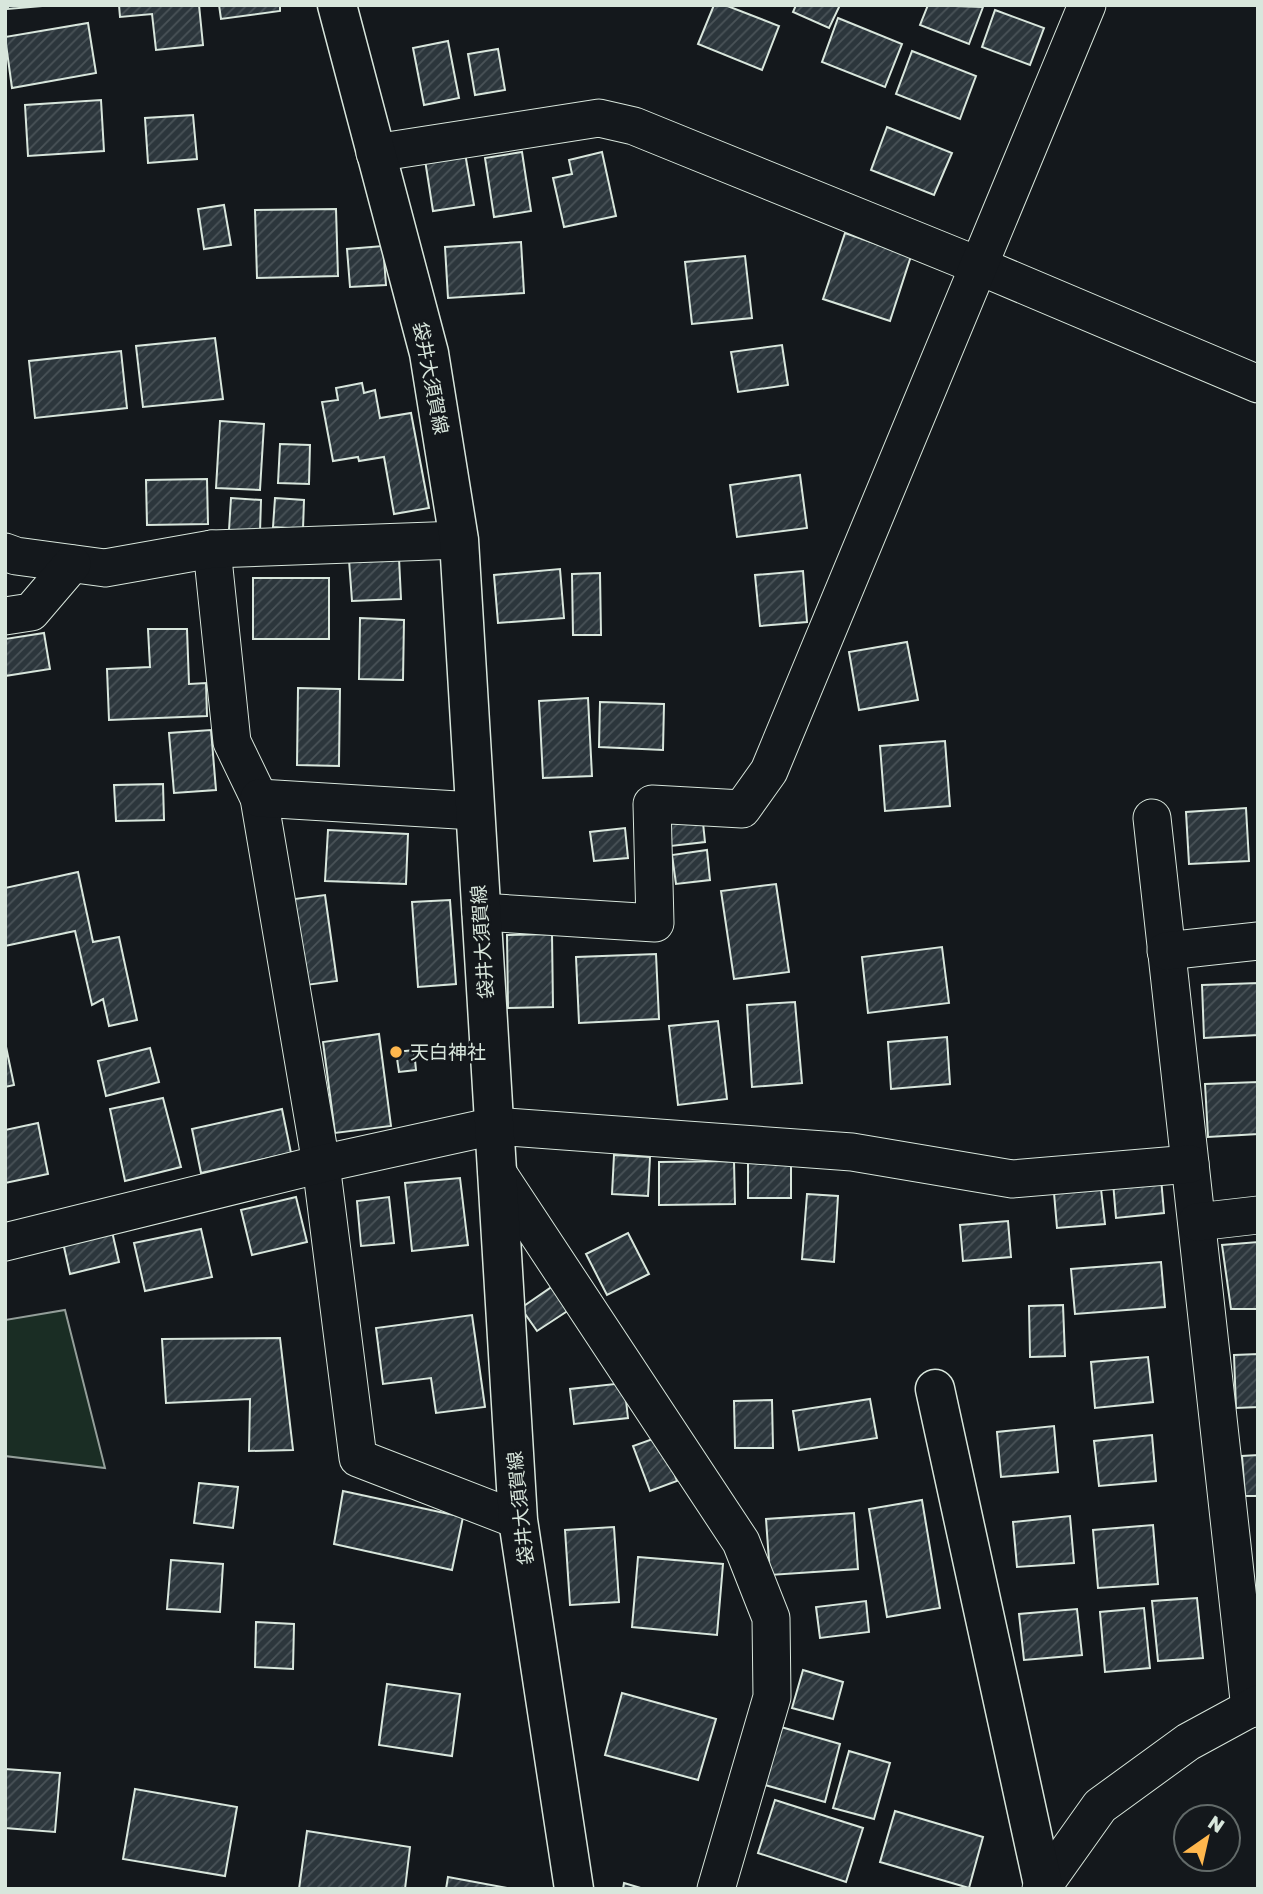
<svg xmlns="http://www.w3.org/2000/svg" width="1263" height="1894" viewBox="0 0 1263 1894" font-family="'Golos Text','Noto Sans JP',sans-serif">
  <style>
    .green { fill: #1a2d24; stroke: #939e99; stroke-width: 2 }
    .building { fill: url(#building-hatch); stroke: #d8e6dc; stroke-width: 2 }
    .lines { fill: none; stroke-linecap: round; stroke-linejoin: round }
    .street-casing { stroke: #d8e6dc; stroke-width: 39 }
    .secondary-casing { stroke: #d8e6dc; stroke-width: 41 }
    .primary-casing { stroke: #d8e6dc; stroke-width: 41 }
    .street { stroke: #14181c; stroke-width: 37 }
    .secondary { stroke: #14181c; stroke-width: 38 }
    .primary { stroke: #14181c; stroke-width: 38 }
    .poi-dot { fill: #ffb74d; stroke: #14181c; stroke-width: 2.5 }
    .labels { text-anchor: middle; stroke-width: 5; stroke-linejoin: round; paint-order: stroke }
    .street-label { font-size: 19px; fill: #d8e6dc; stroke: #14181c }
    .poi-label { font-size: 19px; fill: #d8e6dc; stroke: #14181c; text-anchor: start }
  </style>
  <defs>
    <pattern id="building-hatch" width="6" height="6" patternUnits="userSpaceOnUse" patternTransform="scale(1.75)"><rect width="6" height="6" fill="#2c363c"/><path d="M-1 1l2-2M0 6l6-6M5 7l2-2" fill="none" stroke="#4a5358"/></pattern>
  </defs>
  <rect width="100%" height="100%" fill="#14181c"/>
  <path class="green" d="M65,1310l40,158 -100,-12v-136z"/>
  <g class="building">
    <path d="M8,5h46l-46,4z"/>
    <path d="M119,5h80l4,40 -47,5 -4,-36 -32,3z"/>
    <path d="M219,5h61v6l-59,8z"/>
    <path d="M714,5h11l54,21 -17,44 -64,-26z"/>
    <path d="M796,5h44l-11,23 -36,-16z"/>
    <path d="M928,5l55,2 -14,37 -49,-19z"/>
    <path d="M995,10l49,18 -14,37 -48,-18z"/>
    <path d="M838,18l64,26 -17,43 -63,-25z"/>
    <path d="M88,23l8,50 -84,15 -7,-51z"/>
    <path d="M448,41l11,57 -35,7 -11,-57z"/>
    <path d="M498,49l7,41 -30,5 -7,-41z"/>
    <path d="M912,51l64,25 -16,43 -64,-25z"/>
    <path d="M101,100l3,51 -76,5 -3,-51z"/>
    <path d="M193,115l4,44 -49,4 -3,-45z"/>
    <path d="M887,127l65,26 -18,42 -63,-25z"/>
    <path d="M522,152l9,59 -37,6 -9,-59z"/>
    <path d="M602,152l14,64 -52,11 -11,-49 19,-4 -3,-14z"/>
    <path d="M465,153l9,52 -41,6 -8,-51z"/>
    <path d="M224,205l7,40 -27,4 -6,-40z"/>
    <path d="M336,209l2,67 -81,2 -2,-68z"/>
    <path d="M845,233l66,23 -21,65 -67,-22z"/>
    <path d="M521,242l3,51 -76,5 -3,-51z"/>
    <path d="M383,246l3,39 -36,2 -3,-38z"/>
    <path d="M745,256l7,62 -60,6 -7,-62z"/>
    <path d="M215,338l8,61 -80,8 -7,-61z"/>
    <path d="M782,345l6,40 -50,7 -7,-40z"/>
    <path d="M121,351l6,57 -92,10 -6,-57z"/>
    <path d="M362,383l2,10 11,-3 5,28 31,-5 18,95 -35,6 -10,-57 -25,4 -1,-4 -25,4 -11,-59 16,-2 -2,-12z"/>
    <path d="M220,421l44,3 -4,66 -44,-2z"/>
    <path d="M280,444l30,1 -1,39 -31,-1z"/>
    <path d="M800,475l7,53 -70,9 -7,-52z"/>
    <path d="M207,479l1,45 -61,1 -1,-45z"/>
    <path d="M231,498l30,2 -1,32 -31,-2z"/>
    <path d="M275,498l29,2 -1,29 -30,-2z"/>
    <path d="M399,558l2,41 -49,2 -3,-41z"/>
    <path d="M560,569l4,49 -66,5 -4,-48z"/>
    <path d="M803,571l4,51 -47,4 -5,-51z"/>
    <path d="M600,573l1,62h-28l-1,-61z"/>
    <rect x="253" y="578" width="76" height="61"/>
    <path d="M360,618l44,2 -1,60 -44,-1z"/>
    <path d="M148,629h39l2,55 17,-1 1,33 -98,4 -2,-51 43,-2z"/>
    <path d="M44,633l6,36 -45,7v-37z"/>
    <path d="M907,642l11,58 -59,10 -10,-58z"/>
    <path d="M298,688l42,1 -1,77 -42,-1z"/>
    <path d="M588,698l4,78 -49,2 -4,-77z"/>
    <path d="M600,702l64,2 -1,46 -64,-3z"/>
    <path d="M211,730l5,60 -42,3 -5,-60z"/>
    <path d="M945,741l5,65 -65,5 -5,-65z"/>
    <path d="M163,784l1,36 -48,1 -2,-36z"/>
    <path d="M1246,808l3,53 -60,3 -3,-52z"/>
    <path d="M702,813l3,29 -34,4 -4,-29z"/>
    <path d="M625,828l3,30 -34,3 -4,-29z"/>
    <path d="M328,830l80,4 -2,50 -81,-3z"/>
    <path d="M707,850l3,30 -34,4 -4,-29z"/>
    <path d="M78,872l15,70 26,-5 18,83 -28,6 -6,-27 -11,6 -17,-74 -70,15v-58z"/>
    <path d="M776,884l13,88 -55,7 -13,-88z"/>
    <path d="M325,895l12,86 -31,4 -12,-86z"/>
    <path d="M450,900l6,84 -38,3 -6,-85z"/>
    <path d="M552,934l1,73 -45,1 -1,-73z"/>
    <path d="M942,947l7,56 -81,10 -6,-56z"/>
    <path d="M656,954l3,65 -80,4 -3,-66z"/>
    <path d="M1258,983v52l-54,3 -2,-53z"/>
    <path d="M795,1002l7,81 -50,4 -5,-82z"/>
    <path d="M718,1021l9,78 -49,6 -9,-79z"/>
    <path d="M379,1034l12,92 -56,7 -12,-91z"/>
    <path d="M947,1037l3,47 -59,5 -3,-47z"/>
    <path d="M5,1042l9,43 -9,2z"/>
    <path d="M150,1048l9,34 -53,14 -8,-35z"/>
    <path d="M414,1050l2,20 -17,2 -3,-20z"/>
    <path d="M1258,1082v52l-50,3 -3,-53z"/>
    <path d="M163,1098l18,69 -56,14 -15,-72z"/>
    <path d="M282,1109l9,44 -90,20 -9,-44z"/>
    <path d="M38,1123l10,51 -43,9v-53z"/>
    <path d="M614,1155l36,2 -2,39 -36,-2z"/>
    <path d="M748,1160l43,1v37h-43z"/>
    <path d="M734,1161l1,43 -76,1v-43z"/>
    <path d="M460,1178l8,67 -56,6 -7,-68z"/>
    <path d="M1161,1178l3,35 -48,5 -3,-36z"/>
    <path d="M1101,1189l4,35 -48,4 -3,-35z"/>
    <path d="M807,1194l31,2 -4,66 -32,-3z"/>
    <path d="M296,1197l11,45 -55,13 -11,-45z"/>
    <path d="M389,1197l5,46 -33,3 -4,-45z"/>
    <path d="M1008,1221l3,36 -48,4 -3,-36z"/>
    <path d="M111,1227l8,35 -49,12 -8,-36z"/>
    <path d="M201,1229l11,48 -67,14 -11,-48z"/>
    <path d="M628,1233l21,41 -42,21 -21,-41z"/>
    <path d="M1258,1242v67h-27l-9,-64z"/>
    <path d="M1161,1262l4,45 -90,7 -4,-45z"/>
    <path d="M553,1286l16,24 -32,21 -16,-23z"/>
    <path d="M1063,1305l2,51 -35,1 -1,-51z"/>
    <path d="M472,1315l13,92 -49,6 -5,-35 -48,6 -7,-56z"/>
    <path d="M280,1338l13,112 -44,1 1,-52 -84,4 -4,-64z"/>
    <path d="M1258,1354v53l-22,1 -2,-53z"/>
    <path d="M1148,1357l5,45 -58,6 -4,-46z"/>
    <path d="M624,1383l4,35 -54,6 -4,-35z"/>
    <path d="M870,1399l7,39 -78,12 -6,-39z"/>
    <path d="M772,1400l1,48h-38l-1,-47z"/>
    <path d="M1054,1426l4,46 -57,5 -4,-45z"/>
    <path d="M1152,1435l4,46 -57,5 -5,-45z"/>
    <path d="M661,1436l16,45 -27,10 -17,-45z"/>
    <path d="M1258,1455v41h-13l-3,-40z"/>
    <path d="M199,1483l39,4 -5,41 -39,-5z"/>
    <path d="M343,1491l120,26 -11,53 -118,-26z"/>
    <path d="M922,1500l18,108 -53,9 -18,-108z"/>
    <path d="M854,1513l4,56 -88,6 -4,-56z"/>
    <path d="M1070,1516l4,47 -57,4 -4,-45z"/>
    <path d="M1153,1525l5,59 -60,4 -5,-58z"/>
    <path d="M614,1527l5,75 -49,3 -5,-75z"/>
    <path d="M638,1557l85,7 -6,71 -85,-8z"/>
    <path d="M171,1560l52,4 -3,48 -53,-3z"/>
    <path d="M1197,1598l6,60 -45,3 -6,-60z"/>
    <path d="M866,1601l3,31 -49,6 -4,-31z"/>
    <path d="M1144,1608l6,60 -45,4 -5,-60z"/>
    <path d="M1077,1609l5,46 -58,5 -5,-46z"/>
    <path d="M256,1622l38,2 -1,45 -38,-2z"/>
    <path d="M803,1670l40,12 -10,37 -41,-11z"/>
    <path d="M387,1684l73,10 -8,62 -73,-11z"/>
    <path d="M622,1693l94,26 -18,61 -93,-25z"/>
    <path d="M781,1727l59,17 -15,58 -60,-17z"/>
    <path d="M849,1751l41,12 -16,56 -41,-11z"/>
    <path d="M5,1769l55,4 -5,59 -50,-4z"/>
    <path d="M135,1789l102,18 -12,69 -102,-17z"/>
    <path d="M775,1800l88,28 -17,54 -88,-29z"/>
    <path d="M895,1811l88,26 -14,51 -89,-26z"/>
    <path d="M307,1831l103,16 -5,42h-106z"/>
    <path d="M448,1877l65,12h-67z"/>
    <path d="M624,1883l20,6h-21z"/>
  </g>
  <g class="lines">
    <defs>
      <g id="street">
        <path d="M375,153l224,-35 35,8 345,140 279,118"/>
        <path d="M212,549l20,193 27,56 62,366 37,294 160,62"/>
        <path d="M5,552l11,4 89,12 107,-19 247,-9"/>
        <path d="M5,616l26,-4 41,-48"/>
        <path d="M259,798l215,13"/>
        <path d="M1152,818l98,891"/>
        <path d="M481,912l174,11 -3,-119 90,5 27,-38 318,-766"/>
        <path d="M1166,951l92,-10"/>
        <path d="M497,1172l244,370 30,76 1,79 -56,192"/>
        <path d="M1197,1222l61,-7"/>
        <path d="M5,1242l316,-78 173,-38 358,26 160,27 178,-15"/>
        <path d="M1041,1889l59,-83 88,-64 70,-38"/>
      </g>
      <path id="secondary" d="M935,1389l109,500"/>
      <path id="primary" d="M337,5l92,348 30,187 59,980 56,369"/>
    </defs>
    <use href="#street" class="street-casing"/>
    <use href="#secondary" class="secondary-casing"/>
    <use href="#primary" class="primary-casing"/>
    <use href="#street" class="street"/>
    <use href="#secondary" class="secondary"/>
    <use href="#primary" class="primary"/>
  </g>
  <circle class="poi-dot" cx="396" cy="1052" r="7"/>
  <g class="labels">
    <g class="street-label">
      <text transform="translate(431 378) rotate(79)" y="7">袋井大須賀線</text>
      <text transform="translate(482 942) rotate(-94)" y="7">袋井大須賀線</text>
      <text transform="translate(520 1508) rotate(-96)" y="7">袋井大須賀線</text>
    </g>
    <g class="poi-label">
      <text x="410" y="1059">天白神社</text>
    </g>
  </g>
  <rect width="1263" height="1894" fill="none" stroke="#d8e6dc" stroke-width="14"/>
  <g transform="translate(1207 1838) rotate(34)"><circle r="33" fill="#14181c" stroke="#626a69" stroke-width="2"/>
  <path d="M0-5L12 26L0 18L-12 26Z" fill="#ffb74d"/>
  <text y="-10" font-size="19" font-weight="bold" text-anchor="middle" fill="#d8e6dc">N</text>
  </g>
</svg>
